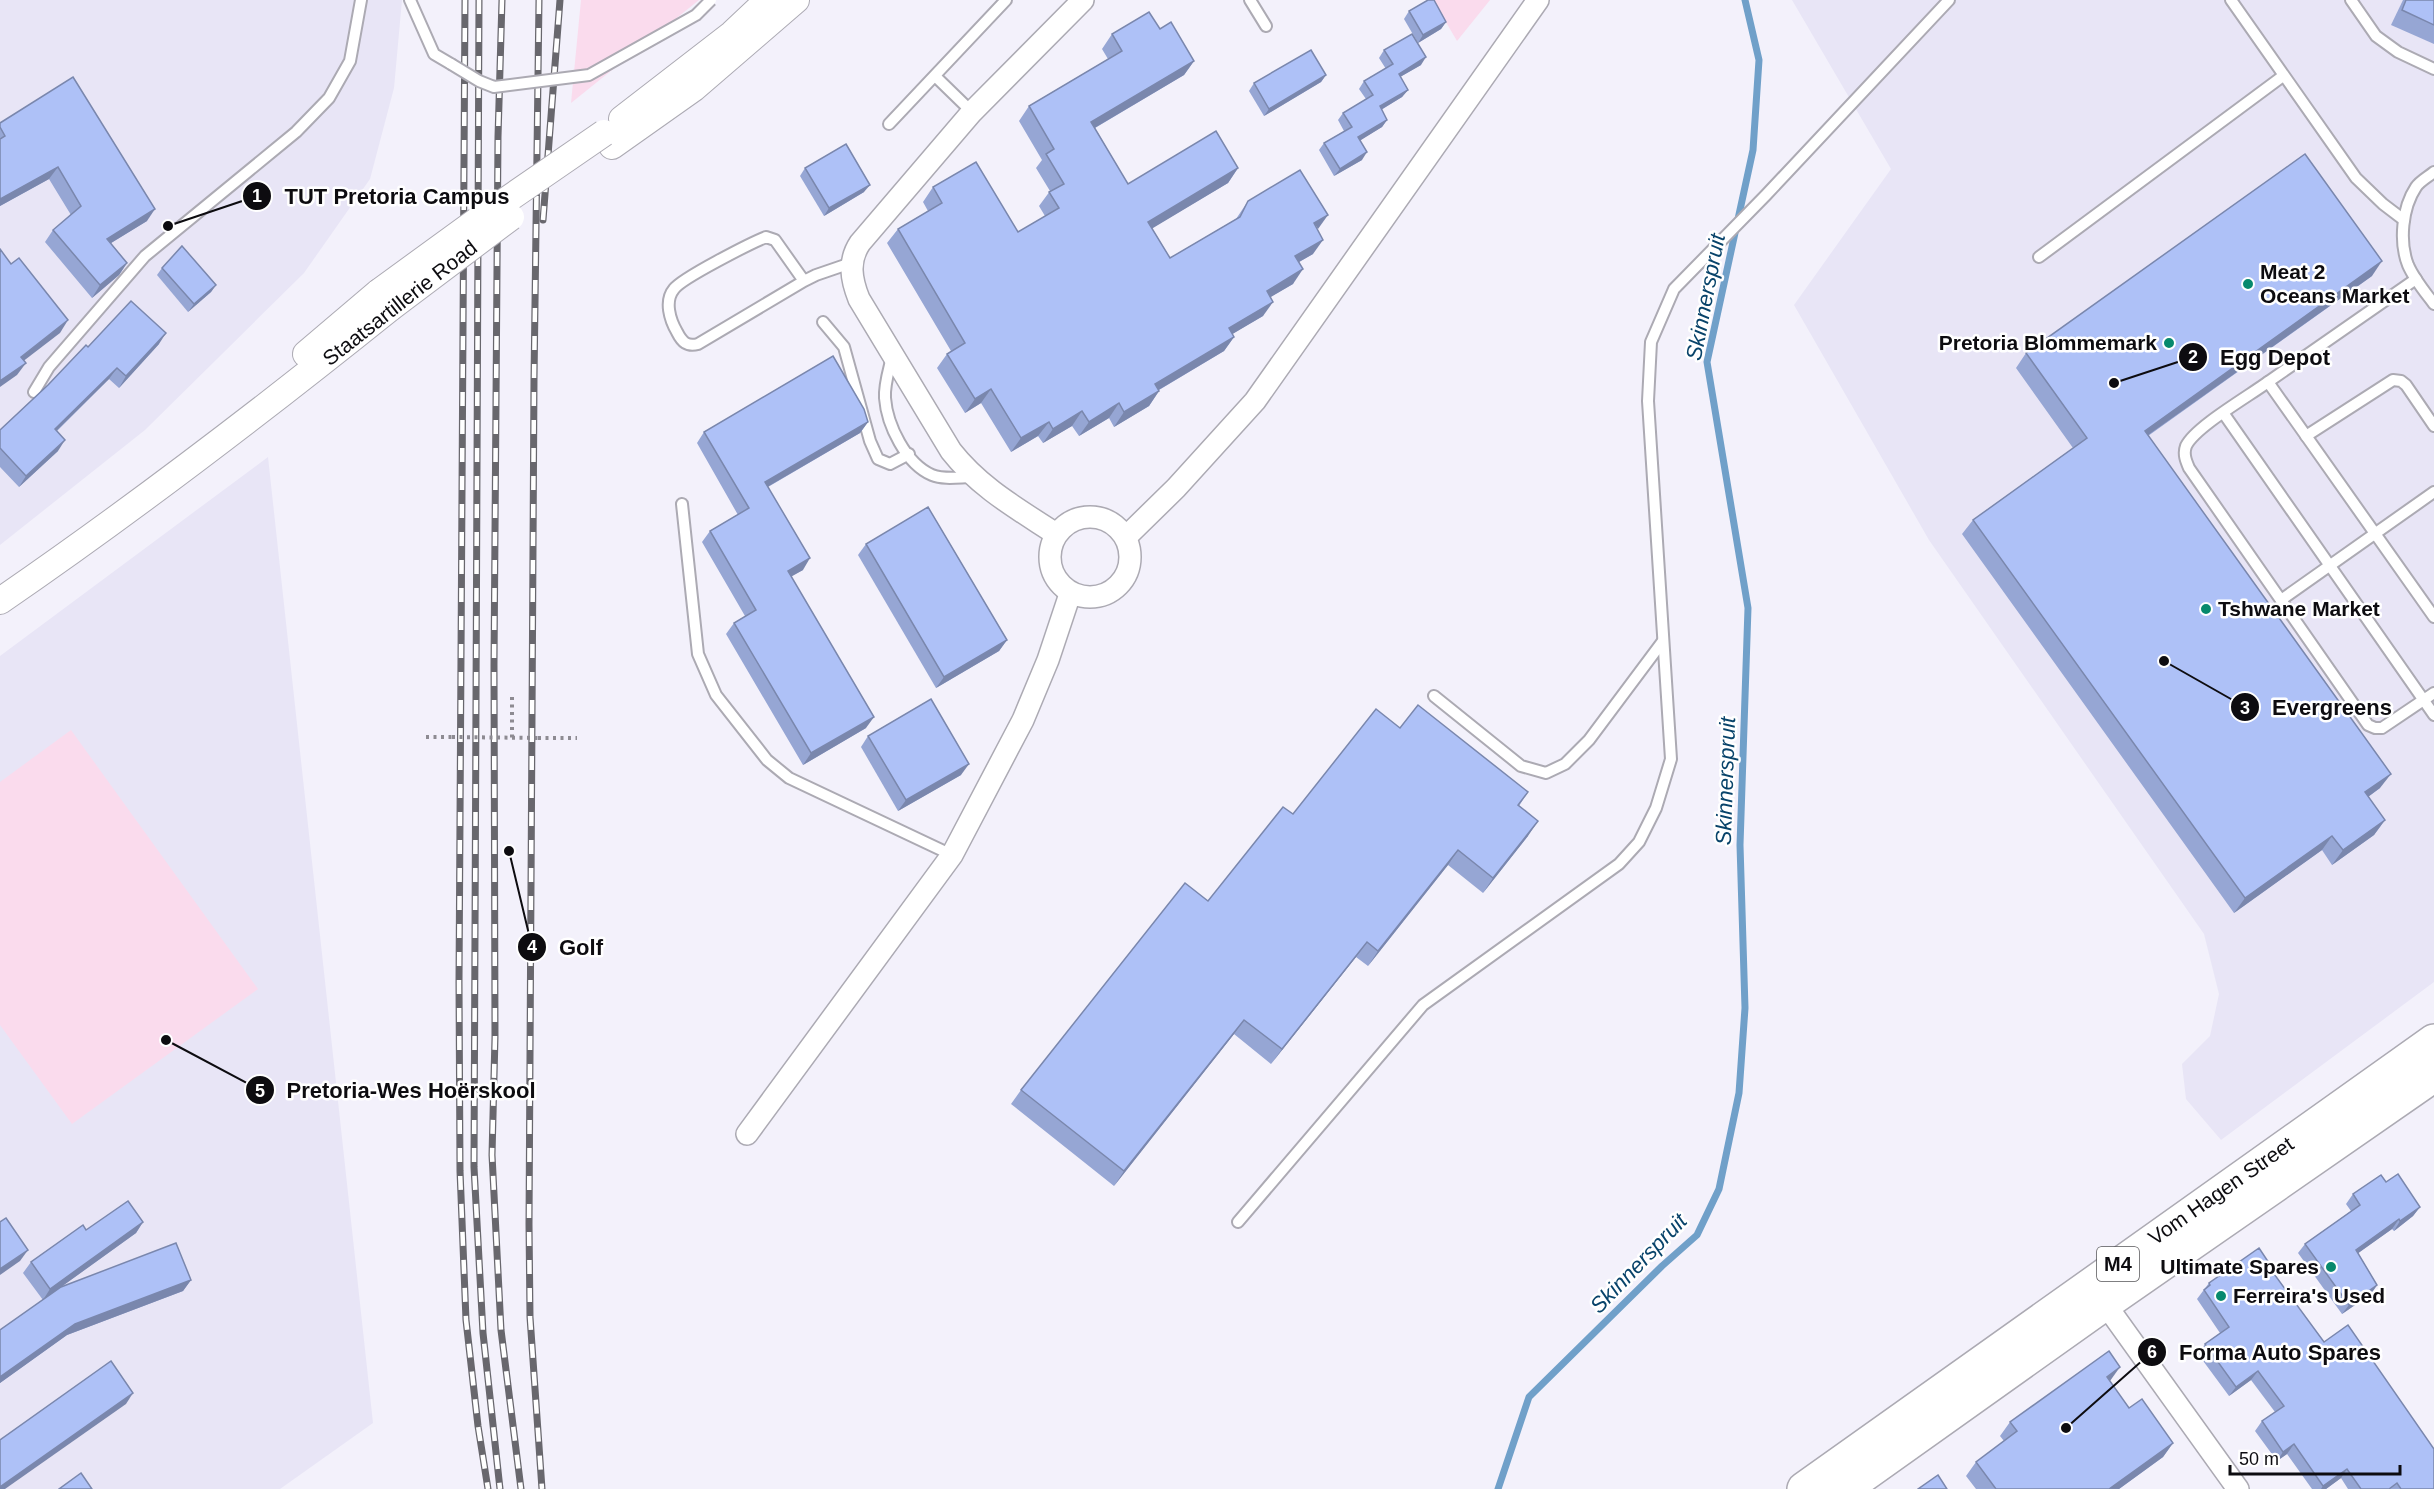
<svg xmlns="http://www.w3.org/2000/svg" width="2434" height="1489" viewBox="0 0 2434 1489" font-family="Helvetica,sans-serif">
  <style>
    .built { fill: #e8e5f6 }
    .green { fill: #fadbed }
    .lines { fill: none; stroke-linecap: round; stroke-linejoin: round }
    .stream { stroke: #70a0c9; stroke-width: 7 }
    .service-casing { stroke: #acaab3; stroke-width: 14 }
    .minor-casing { stroke: #acaab3; stroke-width: 24 }
    .tertiary-casing { stroke: #acaab3; stroke-width: 28 }
    .primary-casing { stroke: #acaab3; stroke-width: 36 }
    .path { stroke: #8d8b92; stroke-width: 4; stroke-dasharray: 3 4.5; stroke-linecap: butt }
    .service { stroke: #fff; stroke-width: 10 }
    .minor { stroke: #fff; stroke-width: 21 }
    .tertiary { stroke: #fff; stroke-width: 26 }
    .primary { stroke: #fff; stroke-width: 33 }
    .rail-casing { stroke: #68676d; stroke-width: 7 }
    .rail { stroke: #fff; stroke-width: 4.5; stroke-dasharray: 14; stroke-linecap: butt }
    .service-bridge-casing { stroke: #acaab3; stroke-width: 14; stroke-linecap: butt }
    .tertiary-bridge-casing { stroke: #acaab3; stroke-width: 28; stroke-linecap: butt }
    .path-bridge { stroke: #8d8b92; stroke-width: 4; stroke-dasharray: 3 4.5; stroke-linecap: butt }
    .service-bridge { stroke: #fff; stroke-width: 10 }
    .tertiary-bridge { stroke: #fff; stroke-width: 26 }
    .wall { fill: #96a6d4 }
    .shaded-wall { fill: #7a87ad }
    .building { fill: #aec1f7; stroke: #7a87ad; stroke-width: 1.5 }
    .poi-dot { fill: #07896d; stroke: #fff; stroke-width: 2 }
    .labels { text-anchor: middle; stroke-width: 5; stroke-linejoin: round; paint-order: stroke }
    .shield { fill: #fff; stroke: #565558; stroke-width: 1.5 }
    .shield-label { font-size: 20px; font-weight: bold; fill: #0d0c10 }
    .poi-label { font-size: 21px; font-weight: bold; fill: #0d0c10; stroke: #fff; text-anchor: start }
    .street-label { font-size: 21px; fill: #0d0c10; stroke: #fff }
    .water-label { font-size: 22px; font-style: italic; fill: #08436a; stroke: #fff }
    .leader { fill: none; stroke: #0d0c10; stroke-width: 2 }
    .callout-dot { fill: #0d0c10; stroke: #fff; stroke-width: 2 }
    .mark-label { font-size: 18px; text-anchor: middle; font-weight: bold; fill: #fff }
    .callout-label { font-size: 22px; text-anchor: middle; font-weight: bold; fill: #0d0c10; stroke: #fff; stroke-width: 5; stroke-linejoin: round; paint-order: stroke }
  </style>
  <rect width="100%" height="100%" fill="#f3f1fb"/>
  <g class="built">
    <path d="M0,0h402l-8,88 -24,91 -66,94 -159,157 -145,115z"/>
    <path d="M1792,0h642v982l-213,158 -35,-41 -4,-35 28,-28 9,-42 -15,-60 -275,-394 -135,-235 97,-136z"/>
    <path d="M268,457l105,966 -93,66h-280v-833z"/>
  </g>
  <g class="green">
    <path d="M581,0h118l-128,103z"/>
    <path d="M1433,0h57l-33,41z"/>
    <path d="M71,730l187,259 -186,135 -72,-99v-243z"/>
  </g>
  <g class="lines">
    <path class="stream" d="M1498,1489l31,-92 133,-131 35,-31 22,-46 20,-96 6,-85 -5,-163 8,-237 -41,-246 46,-212 6,-90 -14,-60"/>
    <defs>
      <g id="service">
        <path d="M410,0l24,54 17,10"/>
        <path d="M1250,0l16,26"/>
        <path d="M2231,0l125,178 27,26 21,16"/>
        <path d="M2351,0l25,36 22,16 36,17"/>
        <path d="M936,77l36,35"/>
        <path d="M889,124l117,-124"/>
        <path d="M2434,172c-6,5 -14,9 -18,15 -14,21 -17,55 -8,78 6,14 17,27 26,39"/>
        <path d="M2039,257l244,-181"/>
        <path d="M2416,279l-148,103 166,235"/>
        <path d="M804,281l-29,-41 -9,-3c-15,6 -84,41 -92,52 -10,12 -4,31 3,43 5,10 10,15 21,12l106,-63 12,-6 35,-12"/>
        <path d="M823,322l21,25 26,94 8,18 12,5 19,-10"/>
        <path d="M892,357c-3,13 -8,28 -7,41 2,27 21,66 47,77 12,5 28,2 41,2"/>
        <path d="M2268,382c-19,14 -73,45 -82,64 -3,8 0,15 3,22l179,257 7,3h7l52,-35"/>
        <path d="M34,392l15,-25 96,-111 151,-124 33,-34 21,-37 11,-61"/>
        <path d="M2224,414l210,301"/>
        <path d="M2306,436l87,-56 8,1 5,4 28,41"/>
        <path d="M682,504l16,150 18,41 51,65 22,18 163,77"/>
        <path d="M2281,600l153,-108"/>
        <path d="M1434,696l87,70 25,7 19,-9 24,-24 74,-99"/>
        <path d="M1238,1222l185,-217 196,-141 20,-22 17,-34 15,-49 -23,-358 3,-59 23,-53 92,-94 183,-195"/>
      </g>
      <g id="minor">
        <circle cx="1090" cy="557" r="40"/>
        <path d="M1056,534c-38,-25 -76,-46 -105,-83l-92,-152c-8,-20 -11,-38 1,-56l112,-131 111,-112"/>
        <path d="M1126,537l50,-49 79,-87 283,-401"/>
        <path d="M747,1134l205,-279 71,-135 25,-60 22,-66"/>
        <path d="M2098,1294l140,195"/>
      </g>
      <g id="tertiary">
        <path d="M622,119l110,-85 36,-34"/>
        <path d="M612,146l82,-58 102,-88"/>
        <path d="M306,354l73,-62"/>
        <path d="M0,601c134,-92 263,-191 390,-293"/>
      </g>
      <g id="primary">
        <path d="M1804,1489l630,-448"/>
        <path d="M1844,1489l260,-185 330,-229"/>
      </g>
    </defs>
    <use href="#service" class="service-casing"/>
    <use href="#minor" class="minor-casing"/>
    <use href="#tertiary" class="tertiary-casing"/>
    <use href="#primary" class="primary-casing"/>
    <g class="path">
      <path d="M512,697v41"/>
      <path d="M426,737h26"/>
      <path d="M538,738h39"/>
    </g>
    <use href="#service" class="service"/>
    <use href="#minor" class="minor"/>
    <use href="#tertiary" class="tertiary"/>
    <use href="#primary" class="primary"/>
    <defs>
      <g id="rail">
        <path d="M465,0l-6,983 1,188 6,149 12,106 10,63"/>
        <path d="M479,0l-5,1167 9,166 17,156"/>
        <path d="M502,0l-4,137 -4,528 1,372 -3,118 9,175 20,159"/>
        <path d="M539,0l-5,380 -5,844 1,93 12,172"/>
        <path d="M543,220l17,-220"/>
      </g>
    </defs>
    <use href="#rail" class="rail-casing"/>
    <use href="#rail" class="rail"/>
    <defs>
      <path id="service-bridge" d="M451,64l28,17 15,6 95,-12 107,-60 15,-15"/>
      <g id="tertiary-bridge">
        <path d="M379,292l103,-75 122,-84"/>
        <path d="M390,308l121,-91"/>
      </g>
    </defs>
    <use href="#service-bridge" class="service-bridge-casing"/>
    <use href="#tertiary-bridge" class="tertiary-bridge-casing"/>
    <path class="path-bridge" d="M452,737l86,1"/>
    <use href="#service-bridge" class="service-bridge"/>
    <use href="#tertiary-bridge" class="tertiary-bridge"/>
  </g>
  <g class="wall">
    <path d="M2403,0h31v44l-43,-19z"/>
    <path d="M1409,11l37,11 -5,7 -23,14 -14,-24z"/>
    <path d="M1160,29l34,32 -10,14 -89,53 33,56 110,-16 -10,15 -76,45 18,30 66,-39 12,-18 69,29 -4,24 -14,8 -6,22 -23,13 -7,19 -31,18 2,3 -10,14 -65,39v1l-10,15 -35,21 -5,-9 -30,18 -7,-10 -29,17 -5,-7 -27,16 -30,-49 -16,10 -28,-45 10,-14 4,-3 -64,-108 11,-14 30,-18 -5,-9 10,-15 85,45 27,-16 -6,-10 11,-15 -14,-23 6,-8 -23,-39 10,-15 79,-47 -6,-10 10,-15z"/>
    <path d="M1384,50l37,15 -21,12 8,13 -6,7 -21,13 6,10 -5,7 -22,13 2,20 -28,16 -15,-26 5,-7 20,-12 -6,-11 5,-7 23,-14 -7,-10 5,-8 22,-12 -7,-11z"/>
    <path d="M1326,75l-5,7 -57,34 -15,-25 5,-8z"/>
    <path d="M0,123l147,98 -36,22 16,20 -8,12 -27,23 -47,-56 8,-12 18,-15 -22,-36 -49,27z"/>
    <path d="M805,168l59,24 -40,24 -24,-40z"/>
    <path d="M162,268l54,17 -5,7 -23,20 -31,-37z"/>
    <path d="M2372,276l-224,160 232,352 -12,9 17,23 -11,15 -42,30 -10,-15 -88,63 -272,-379 11,-14 100,-72 -57,-80 10,-15z"/>
    <path d="M159,344l-40,44 -10,-9 -52,52 1,20 -39,36 -19,-20v-37l88,-83z"/>
    <path d="M868,422l-8,11 -92,54 35,83 -12,6 75,152 -63,37 -77,-131 8,-11 11,-7 -43,-74 8,-11 28,-16 -41,-72 7,-11z"/>
    <path d="M866,544l141,96 -8,11 -63,37 -78,-133z"/>
    <path d="M1400,728l128,64 -9,14 9,30 -45,57 -35,-28 -80,101 -12,-9 -85,107 -37,-30 -120,152 -103,-82 10,-14 272,-276z"/>
    <path d="M868,736l93,39 -63,36 -37,-64z"/>
    <path d="M2386,1182l34,25 -7,9 -19,15 -2,-2 -34,24 19,32 -6,9 -29,20 -44,-61 7,-9 46,-33 -5,-7 7,-10z"/>
    <path d="M143,1222l-7,11 -75,54 130,-7 -8,11 -116,44 -67,48v-53l43,-30 -20,-27 8,-11 55,-32z"/>
    <path d="M2270,1268l54,74 110,147h-86l-7,-11 -15,11h-14l-25,-35 -10,7 -22,-30 7,-10 13,-9 -24,-32 -22,16 -31,-42 7,-10 15,-11 -23,-34 12,-16z"/>
    <path d="M2110,1381l19,27 44,35 -10,14 -44,32h-143l-10,-13 10,-14 28,-21 -4,-5 10,-14z"/>
  </g>
  <g class="shaded-wall">
    <path d="M1446,22l-5,7 -23,14 5,-8z"/>
    <path d="M1426,57l-5,8 -28,16 6,-7z"/>
    <path d="M1194,61l-10,14 -103,61 10,-14z"/>
    <path d="M1326,75l-5,7 -57,34 5,-7z"/>
    <path d="M1408,90l-6,7 -28,17 6,-8z"/>
    <path d="M1387,120l-5,7 -29,18 5,-8z"/>
    <path d="M1367,152l-5,8 -28,16 6,-7z"/>
    <path d="M58,167l-9,12 -49,27v-7z"/>
    <path d="M1238,168l-10,15 -90,54 10,-15z"/>
    <path d="M870,185l-6,7 -40,24 5,-8z"/>
    <path d="M155,209l-8,12 -49,30 9,-12z"/>
    <path d="M1328,215l-10,14 -4,-6z"/>
    <path d="M1323,240l-10,14 -28,16 10,-14z"/>
    <path d="M2382,261l-10,15 -238,169 11,-14z"/>
    <path d="M127,263l-8,12 -27,23 8,-13z"/>
    <path d="M1303,269l-10,15 -36,21 10,-14z"/>
    <path d="M216,285l-5,7 -23,20 6,-8z"/>
    <path d="M1273,302l-10,14 -44,26 10,-14z"/>
    <path d="M68,320l-8,13 -47,36 8,-12z"/>
    <path d="M166,333l-7,11 -40,44 7,-12z"/>
    <path d="M1234,337l-10,14 -79,47 10,-14z"/>
    <path d="M26,363l-9,12 -17,12v-6z"/>
    <path d="M117,368l-8,11 -62,61 8,-11z"/>
    <path d="M991,389l-10,14 -16,10 10,-14z"/>
    <path d="M1159,391l-10,15 -35,21 10,-15z"/>
    <path d="M1119,403l-10,15 -30,18 10,-14z"/>
    <path d="M1082,411l-10,15 -29,17 10,-14z"/>
    <path d="M868,422l-8,11 -103,60 8,-11z"/>
    <path d="M1049,422l-11,14 -27,16 10,-14z"/>
    <path d="M65,440l-7,11 -39,36 7,-11z"/>
    <path d="M810,558l-7,12 -23,13 8,-12z"/>
    <path d="M1007,640l-8,11 -63,37 8,-11z"/>
    <path d="M874,717l-8,11 -63,37 8,-12z"/>
    <path d="M969,764l-8,11 -63,36 8,-11z"/>
    <path d="M2391,774l-11,14 -26,19 11,-15z"/>
    <path d="M2385,820l-11,15 -42,30 11,-15z"/>
    <path d="M1538,821l-10,15 -45,57 10,-15z"/>
    <path d="M2332,836l-10,14 -88,63 11,-15z"/>
    <path d="M1458,850l-10,15 -80,101 10,-15z"/>
    <path d="M1367,942l-11,15 -85,107 11,-15z"/>
    <path d="M1244,1020l-10,14 -120,152 10,-15z"/>
    <path d="M2420,1207l-7,9 -19,15 6,-10z"/>
    <path d="M2399,1219l-7,10 -42,30 6,-9z"/>
    <path d="M143,1222l-7,11 -93,67 7,-11z"/>
    <path d="M28,1250l-8,11 -20,14v-6z"/>
    <path d="M191,1280l-8,11 -116,44 -67,48v-6l75,-53z"/>
    <path d="M2377,1285l-6,9 -29,20 7,-9z"/>
    <path d="M2120,1367l-10,14 -3,-4z"/>
    <path d="M2258,1371l-7,9 -22,16 7,-9z"/>
    <path d="M133,1393l-7,11 -121,85h-5v-2z"/>
    <path d="M2173,1443l-10,14 -44,32h-10z"/>
    <path d="M2294,1444l-7,10 -10,7 6,-9z"/>
    <path d="M2347,1469l-6,9 -15,11h-5l2,-3z"/>
  </g>
  <g class="building">
    <path d="M1428,0h6l12,22 -23,13 -14,-24z"/>
    <path d="M2406,0h28v25l-32,-15z"/>
    <path d="M1149,12l11,17 11,-7 23,39 -103,61 37,62 88,-53 22,37 -90,54 22,36 70,-41 8,-16 52,-31 28,45 -14,8 9,17 -28,16 8,13 -36,22 6,11 -44,26 5,9 -79,47 4,7 -35,21 -5,-9 -30,19 -7,-11 -29,18 -4,-7 -28,16 -30,-49 -16,10 -28,-45 18,-11 -67,-114 44,-26 -9,-16 43,-25 42,70 41,-24 -10,-16 15,-8 -18,-30 8,-5 -25,-43 93,-55 -10,-17z"/>
    <path d="M1412,34l14,23 -27,17 9,16 -28,16 7,14 -29,17 9,15 -27,17 -16,-26 28,-16 -9,-14 30,-18 -9,-14 29,-17 -9,-14z"/>
    <path d="M1311,50l15,25 -57,34 -15,-26z"/>
    <path d="M73,77l82,132 -48,30 20,24 -27,22 -47,-55 28,-24 -23,-39 -58,32v-60l5,-3 -5,-9v-4z"/>
    <path d="M846,144l24,41 -41,23 -24,-40z"/>
    <path d="M2305,154l77,107 -237,170 246,343 -26,18 20,28 -42,30 -11,-14 -87,62 -272,-378 114,-82 -61,-85z"/>
    <path d="M182,246l34,39 -22,19 -32,-36z"/>
    <path d="M0,249l11,15 8,-6 49,62 -47,37 5,6 -26,18z"/>
    <path d="M131,301l35,32 -40,43 -9,-8 -62,61 10,11 -39,36 -26,-28v-18l48,-45 38,-40 2,2z"/>
    <path d="M833,356l31,53 4,13 -103,60 45,76 -22,13 86,146 -63,36 -77,-130 22,-13 -46,-79 39,-23 -45,-76z"/>
    <path d="M928,507l79,133 -63,37 -78,-133z"/>
    <path d="M931,699l38,65 -63,36 -38,-64z"/>
    <path d="M1418,705l110,87 -10,13 20,16 -45,57 -35,-28 -80,101 -11,-9 -85,107 -38,-29 -120,151 -103,-81 164,-207 23,18 75,-94 10,7 83,-105 24,19z"/>
    <path d="M2398,1174l22,33 -20,14 -1,-2 -43,31 21,35 -28,20 -44,-61 55,-39 -7,-11 28,-19 5,7z"/>
    <path d="M128,1201l15,21 -93,67 -19,-27 52,-37 3,5z"/>
    <path d="M6,1218l22,32 -28,19v-47z"/>
    <path d="M176,1243l15,37 -116,44 -75,53v-47l61,-43z"/>
    <path d="M2259,1248l12,18 -2,1 55,75 24,-17 86,124v40h-33l-4,-6 -8,6h-28l-14,-20 -24,17 -29,-42 -11,8 -21,-31 22,-15 -26,-35 -22,16 -31,-43 24,-17 -25,-37 6,-5 -1,-2z"/>
    <path d="M2109,1351l11,16 -13,10 22,31 13,-9 31,44 -64,46h-113l-20,-27 41,-31 -7,-9z"/>
    <path d="M111,1361l22,32 -133,94v-47z"/>
    <path d="M81,1473l11,16h-33z"/>
    <path d="M1938,1475l9,14h-29z"/>
  </g>
  <g class="poi-dot">
    <circle cx="2248" cy="284" r="6"/>
    <circle cx="2169" cy="343" r="6"/>
    <circle cx="2206" cy="609" r="6"/>
    <circle cx="2331" cy="1267" r="6"/>
    <circle cx="2221" cy="1296" r="6"/>
  </g>
  <g class="labels">
    <rect class="shield" x="2097" y="1247" width="42" height="34" rx="4.5"/>
    <g class="shield-label">
      <text x="2118" y="1271">M4</text>
    </g>
    <g class="poi-label">
      <text x="2260" y="279">Meat 2<tspan x="2260" dy="24">Oceans Market</tspan></text>
      <text x="2157" y="350" text-anchor="end">Pretoria Blommemark</text>
      <text x="2218" y="616">Tshwane Market</text>
      <text x="2319" y="1274" text-anchor="end">Ultimate Spares</text>
      <text x="2233" y="1303">Ferreira's Used</text>
    </g>
    <g class="street-label">
      <text transform="translate(400 303) rotate(-38)" y="7">Staatsartillerie Road</text>
      <text transform="translate(2221 1191) rotate(-35)" y="7">Vom Hagen Street</text>
    </g>
    <g class="water-label">
      <text transform="translate(1705 297) rotate(-79)" y="8">Skinnerspruit</text>
      <text transform="translate(1725 781) rotate(-88)" y="8">Skinnerspruit</text>
      <text transform="translate(1638 1263) rotate(-46)" y="8">Skinnerspruit</text>
    </g>
  </g>
  <path class="leader" d="M168 226L257 196M2114 383L2193 357M2164 661L2245 707M509 851L532 947M166 1040L260 1090M2066 1428L2152 1352"/>
  <g class="callout-dot">
    <circle cx="168" cy="226" r="6"/>
    <circle cx="2114" cy="383" r="6"/>
    <circle cx="2164" cy="661" r="6"/>
    <circle cx="509" cy="851" r="6"/>
    <circle cx="166" cy="1040" r="6"/>
    <circle cx="2066" cy="1428" r="6"/>
    <circle cx="257" cy="196" r="15"/>
    <circle cx="2193" cy="357" r="15"/>
    <circle cx="2245" cy="707" r="15"/>
    <circle cx="532" cy="947" r="15"/>
    <circle cx="260" cy="1090" r="15"/>
    <circle cx="2152" cy="1352" r="15"/>
  </g>
  <g class="mark-label">
    <text x="257" y="202">1</text>
    <text x="2193" y="363">2</text>
    <text x="2245" y="714">3</text>
    <text x="532" y="953">4</text>
    <text x="260" y="1097">5</text>
    <text x="2152" y="1358">6</text>
  </g>
  <g class="callout-label">
    <text x="397" y="204">TUT Pretoria Campus</text>
    <text x="2275" y="365">Egg Depot</text>
    <text x="2332" y="715">Evergreens</text>
    <text x="581" y="955">Golf</text>
    <text x="411" y="1098">Pretoria-Wes Hoërskool</text>
    <text x="2280" y="1360">Forma Auto Spares</text>
  </g>
  <path d="M2230 1465v9h170v-9" fill="none" stroke="#0d0c10" stroke-width="3"/>
  <text x="2239" y="1465" font-size="18" fill="#0d0c10" stroke="#ffffff" stroke-width="4.5" paint-order="stroke">50 m</text>
</svg>
